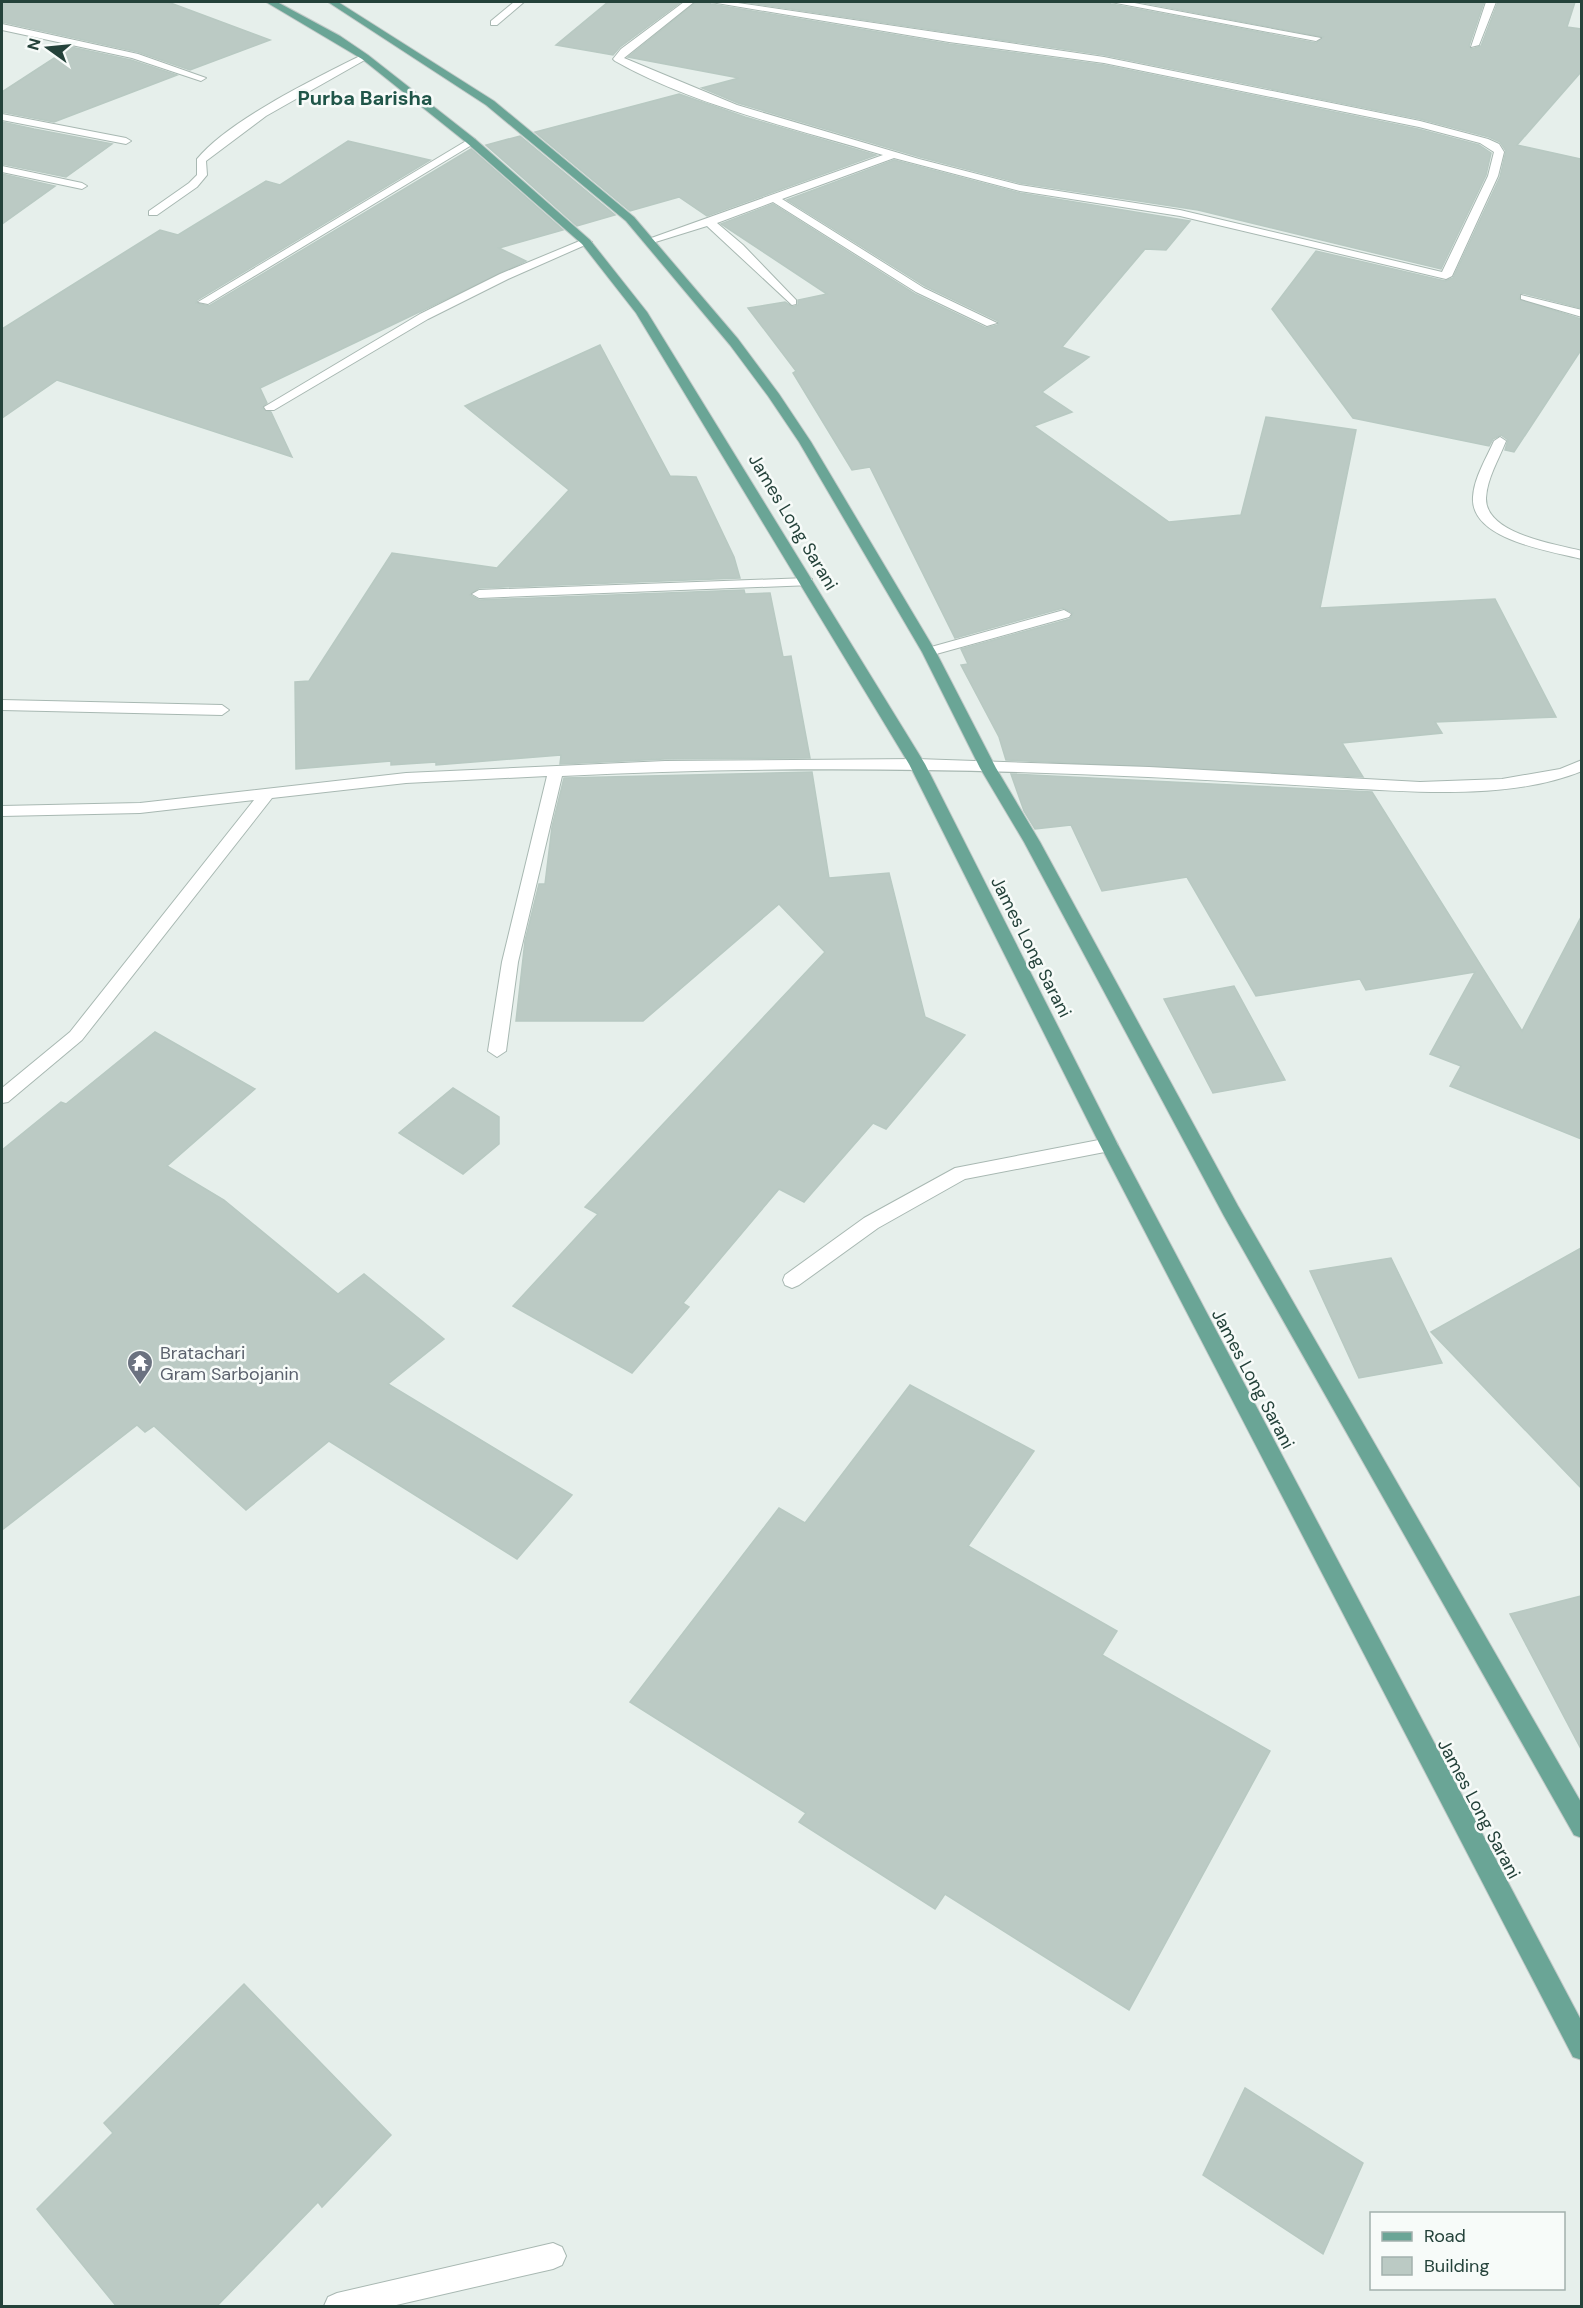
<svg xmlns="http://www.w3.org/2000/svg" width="1583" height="2308" viewBox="0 0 1583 2308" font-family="'DM Sans',sans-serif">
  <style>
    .building { fill: #bbcac4; stroke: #b8c9c2; stroke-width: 1.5 }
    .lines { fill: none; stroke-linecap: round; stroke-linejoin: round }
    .minor-casing { stroke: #a8b8b2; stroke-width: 2 }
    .major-casing { stroke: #c2cac8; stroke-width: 2 }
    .minor { fill: #fff; fill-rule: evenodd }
    .major { fill: #6aa596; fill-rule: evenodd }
    .labels { text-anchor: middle; stroke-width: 5; stroke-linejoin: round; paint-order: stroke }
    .street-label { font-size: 18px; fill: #24423a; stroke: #f7fbf9 }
    .worship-label { font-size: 18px; fill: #5b616d; stroke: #f7fbf9; text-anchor: start }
    .far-district-label { font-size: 20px; font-weight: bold; fill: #1f5548; stroke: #f7fbf9 }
  </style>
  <rect width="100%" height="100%" fill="#e6efeb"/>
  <g class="building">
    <path d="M2,2h166l102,38 -80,30 -52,-18 -136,-30z"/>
    <path d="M608,2h73l-61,45 -7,8 -57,-10z"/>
    <path d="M696,2h13l2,2 238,40 155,21 314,64 61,16 12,8 -5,22 -45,94 -243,-59 -178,-27 -100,-26 -182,-54 -36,-15 37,-10 -111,-21z"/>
    <path d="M743,2h366l2,2 205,39 7,-6 -184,-35h345l-15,44 3,3 9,-3 17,-44h77l-8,25 14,2v43l-64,73 64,14v149l-59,-15 -3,6 62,20v31l-67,102 -9,-2 3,-10 -7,-5 -8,4 -4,7 -136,-28 -81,-109 44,-58 129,30 8,-3 47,-101 6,-26 -6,-9 -11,-5 -69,-18 -316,-64z"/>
    <path d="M71,47l60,13 46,15 -123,47 -52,-10v-20z"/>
    <path d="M679,94l66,23 131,38 -169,61 -28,-19 -49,14 -95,-79z"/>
    <path d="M2,122l32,7 78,15 -46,33 -64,-13z"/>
    <path d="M520,136l95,79 -38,11 -91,-81z"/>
    <path d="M348,141l82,19 -233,140 -1,3 13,3 262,-157 92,81 -64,18 27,13 -266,127 7,15 -5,5 9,4 21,45 -235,-77 -55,38v-89l158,-99 18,5 88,-54 14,4z"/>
    <path d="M894,160l126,33 170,28 -24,29 -21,-1 -83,98 27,10 -47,35 30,20 -38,14 135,96 72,-7 25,-98 90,13 -36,178 175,-9 61,118 -121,5 7,11 -100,10 21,34 -357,-17 -7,-23 -38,-72 7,-1 -7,-15 109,-30 3,-6 -10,-5 -108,30 -85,-171 -18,3 -59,-97 3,-2 -48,-63 37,-6 8,5 5,-2v-5l29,-6 -106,-70 52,-20 142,90 71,34 12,-3v-4l-73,-35 -138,-86z"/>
    <path d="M2,174l53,12 -53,38z"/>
    <path d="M600,345l70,131 26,1 38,80 6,21 -261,10 -9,7 9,5 265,-10 1,4 25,-1 13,64 8,-1 19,102 -145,1 -105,5 1,-9 -125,10v-3l-45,3v-4l-95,8 -1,-87 14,-1 83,-128 105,15 72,-78 -104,-84z"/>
    <path d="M812,772l17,106 60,-5 36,144 40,18 -79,94 -13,-6 -69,79 -25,-13 -96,114 6,4 -57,66 -119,-67 85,-92 -13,-7 240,-255 -46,-48 -136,117h-127l9,-80 14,-57h6l7,-57 12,-49z"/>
    <path d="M1011,774l361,18 150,239 59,-114v222l-131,-53 11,-20 -31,-12 45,-82 -109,18 -6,-11 -104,17 -69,-119 -85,14 -31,-66 -36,4 -11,-18z"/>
    <path d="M1234,986l51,94 -72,13 -49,-94z"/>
    <path d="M155,1032l100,57 -88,77 57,34 114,94 26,-20 80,65 -56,45 184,111 -55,64 -188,-118 -83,69 -92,-84 -9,6 -8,-7 -135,105v-380l59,-48 5,2z"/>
    <path d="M453,1088l46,29v27l-36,30 -64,-41z"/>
    <path d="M1581,1248v240l-150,-156z"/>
    <path d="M1391,1258l51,105 -83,15 -49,-107z"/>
    <path d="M910,1385l124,66 -66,95 149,85 -15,24 168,96 -141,259 -184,-116 -10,15 -136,-87 7,-9 -176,-111 149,-194 26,15z"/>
    <path d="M1581,1596v153l-71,-135z"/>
    <path d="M244,1984l147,151 -69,72 -4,-5 -102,105h-99l-80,-98 76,-76 -9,-10z"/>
    <path d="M1245,2088l118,75 -40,91 -120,-79z"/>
  </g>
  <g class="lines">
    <defs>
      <g id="minor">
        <path d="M514,2h10l-27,23h-6v-4z"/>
        <path d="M684,2h10l-70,56 113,47 182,54 101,26 160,25 262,62 46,-96 6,-24 -14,-9 -61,-16 -315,-64 -155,-21 -238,-40h20l373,55 316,64 68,18 11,5 5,8 -6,24 -46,100 -6,3 -266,-63 -160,-25 -126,-33 -112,41 142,89 73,35 -10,3 -71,-34 -143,-90 -56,21 26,22 53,55v4l-4,1 -85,-79 -58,18 -6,-3 240,-86c-86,-26 -191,-50 -268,-94l-2,-2 8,-10z"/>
        <path d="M1111,2h18l192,36 -5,3z"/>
        <path d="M1486,2h10l-17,43 -8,2z"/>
        <path d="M2,24l136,30 68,24 -5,3 -69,-23 -130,-28z"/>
        <path d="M362,55l8,2 -104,59 -60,45 1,14 -10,12 -40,28h-8v-4l40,-28 8,-8v-16c32,-39 119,-81 165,-104z"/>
        <path d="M2,114l124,24 5,3 -5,3 -124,-24z"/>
        <path d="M471,138l4,1v4l-267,161 -10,-2z"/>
        <path d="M2,166l80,17 5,3 -5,3 -80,-17z"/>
        <path d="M582,240l10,2 -84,37 -80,40 -154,91h-8l-2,-3 156,-93 80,-40z"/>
        <path d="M1521,295l61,15v7l-61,-18z"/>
        <path d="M1500,437l6,4c-7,18 -19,37 -20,57 -1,36 69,46 96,53v8c-31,-8 -112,-19 -109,-62 1,-19 13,-38 21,-56z"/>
        <path d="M807,578l5,1v6l-333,13 -7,-4 7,-4z"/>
        <path d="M1064,610l7,4 -2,3 -140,39 -7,-4 2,-3z"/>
        <path d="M2,700l220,5 7,5 -7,5 -220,-5z"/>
        <path d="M917,759l232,8 271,15 82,-3 58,-10 22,-9v11c-71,29 -165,21 -239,17 -65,-4 -130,-8 -195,-11 -195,-9 -390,-11 -586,-1l-44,186 -12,89 -9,6 -9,-6 14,-89 45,-186 -141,7 -134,15 -190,242 -74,62 -6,1v-15l68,-56 184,-232 -114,13 -138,3v-10l138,-3 266,-30 259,-12z"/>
        <path d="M1109,1138l6,2 3,5 -3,5 -150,29 -87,49 -79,57 -7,3 -7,-3 -2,-5 2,-5 79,-57 91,-50z"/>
        <path d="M553,2243l9,4 4,9 -4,9 -9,4 -161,37h-68l4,-9 9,-4z"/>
      </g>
      <g id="major">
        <path d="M266,2h11l63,34 28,19 107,84 115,101 57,72 278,452 193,381 464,877v38l-9,-3 -473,-912 -191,-381 -273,-451 -54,-69 -115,-101 -105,-84z"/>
        <path d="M328,2h10l156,99 140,116 104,122 41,55 32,48 125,210 60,116 44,74 198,364 344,598v34l-8,-3 -350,-619 -200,-374 -44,-74 -58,-116 -123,-210 -31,-46 -38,-51 -104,-124 -140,-116z"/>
      </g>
    </defs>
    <use href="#minor" class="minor-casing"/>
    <use href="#major" class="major-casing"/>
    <use href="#minor" class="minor"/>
    <use href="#major" class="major"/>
  </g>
  <defs>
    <symbol id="temple-pin" viewBox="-11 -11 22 30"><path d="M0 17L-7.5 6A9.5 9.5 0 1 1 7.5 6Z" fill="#6b7280" stroke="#f7fbf9"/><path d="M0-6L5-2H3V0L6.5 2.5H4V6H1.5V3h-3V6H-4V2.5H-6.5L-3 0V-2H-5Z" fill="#fff"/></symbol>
  </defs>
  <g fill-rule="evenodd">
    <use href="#temple-pin" x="125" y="1348" width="30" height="40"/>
  </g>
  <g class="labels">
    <g class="street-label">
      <text transform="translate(793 522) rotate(59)" y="6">James Long Sarani</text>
      <text transform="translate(1031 947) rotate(63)" y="6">James Long Sarani</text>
      <text transform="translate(1253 1379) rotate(62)" y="6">James Long Sarani</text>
      <text transform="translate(1479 1809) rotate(62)" y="6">James Long Sarani</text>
    </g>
    <g class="worship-label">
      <text x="160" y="1359">Bratachari<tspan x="160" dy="21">Gram Sarbojanin</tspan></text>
    </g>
    <g class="far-district-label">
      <text x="365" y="105">Purba Barisha</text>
    </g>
  </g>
  <rect width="1583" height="2308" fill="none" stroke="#24423a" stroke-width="6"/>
  <rect x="1370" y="2212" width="195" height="78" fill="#f7fbf9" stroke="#a3b1ad" stroke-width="1.5"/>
  <rect x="1382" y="2232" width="30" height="9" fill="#6aa596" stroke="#a3b1ad" stroke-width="1.5"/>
  <text x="1424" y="2242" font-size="18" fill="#24423a">Road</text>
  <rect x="1382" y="2257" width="30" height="18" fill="#bbcac4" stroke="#a3b1ad" stroke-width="1.5"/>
  <text x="1424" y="2272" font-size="18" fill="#24423a">Building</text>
  <g transform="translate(48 48) rotate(285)" stroke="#f7fbf9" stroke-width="4.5" paint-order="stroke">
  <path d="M0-4.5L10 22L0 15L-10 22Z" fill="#24423a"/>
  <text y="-9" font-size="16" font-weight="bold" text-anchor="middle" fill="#24423a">N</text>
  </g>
</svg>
